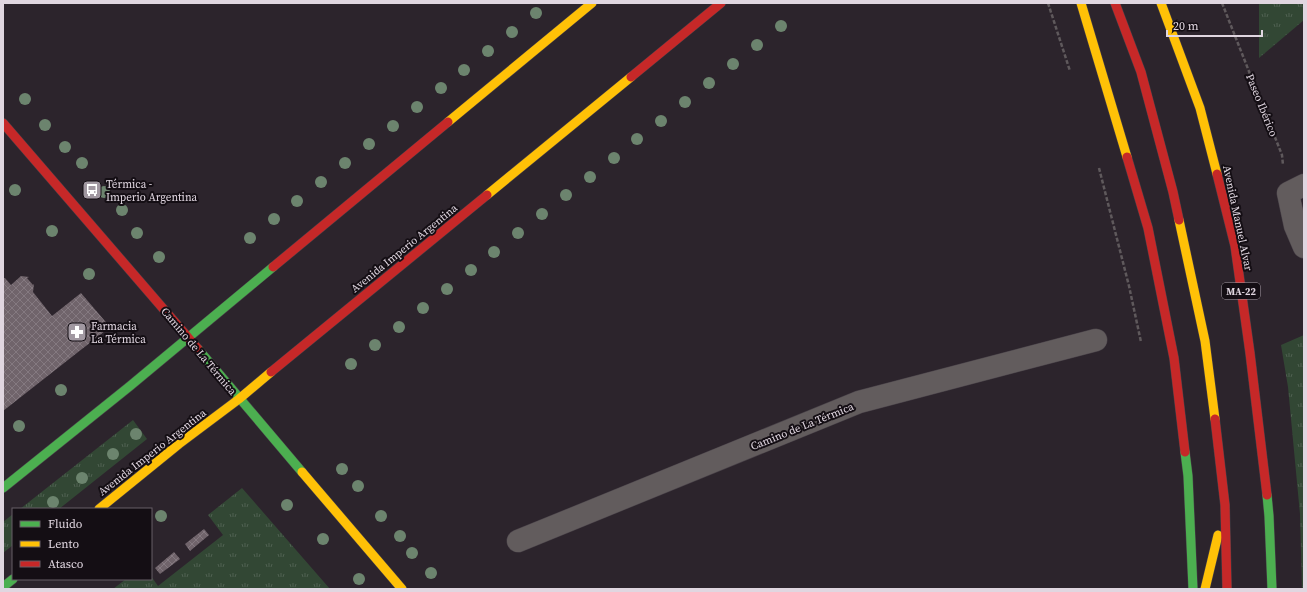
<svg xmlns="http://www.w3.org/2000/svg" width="1307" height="592" viewBox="0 0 1307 592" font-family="'Source Serif 4',serif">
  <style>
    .grass { fill: url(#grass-tufts) }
    .building { fill: url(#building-cross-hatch) }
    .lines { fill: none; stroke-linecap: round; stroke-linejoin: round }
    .street-casing { stroke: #484148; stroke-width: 23 }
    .fast-casing { stroke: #484148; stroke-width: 10 }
    .slow-casing { stroke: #484148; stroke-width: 10 }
    .jam-casing { stroke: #484148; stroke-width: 10 }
    .path { stroke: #5f595c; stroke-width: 2.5; stroke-dasharray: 4 2; stroke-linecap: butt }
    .street { stroke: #625c5d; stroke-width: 22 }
    .fast { stroke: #4caf50; stroke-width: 9 }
    .slow { stroke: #ffc107; stroke-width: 9 }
    .jam { stroke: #c62828; stroke-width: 9 }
    .tree { fill: #6c846e }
    .labels { text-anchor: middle; stroke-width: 4; stroke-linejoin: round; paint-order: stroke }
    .shield { fill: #140e14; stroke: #a39aa3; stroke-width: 1 }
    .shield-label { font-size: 10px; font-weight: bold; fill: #e0d6e0 }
    .street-label { font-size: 11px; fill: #e0d6e0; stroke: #140e14 }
    .poi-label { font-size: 11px; fill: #e0d6e0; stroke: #140e14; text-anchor: start }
  </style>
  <defs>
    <pattern id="grass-tufts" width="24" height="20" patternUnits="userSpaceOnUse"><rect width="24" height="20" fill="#324734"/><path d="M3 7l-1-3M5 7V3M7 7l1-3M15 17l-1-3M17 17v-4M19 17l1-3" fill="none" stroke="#4f6151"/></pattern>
    <pattern id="building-cross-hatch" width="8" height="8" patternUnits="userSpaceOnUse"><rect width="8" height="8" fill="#70646b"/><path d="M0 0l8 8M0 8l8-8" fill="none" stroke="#847980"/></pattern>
  </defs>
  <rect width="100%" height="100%" fill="#2c242c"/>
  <g class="grass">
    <path d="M1259,3h45v17l-45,38z"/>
    <path d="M1304,335v254h-2l-2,-75 -12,-127 -7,-42z"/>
    <path d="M133,420l14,19 -88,70h-39z"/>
    <path d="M242,488l88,101h-217l13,-10h25v-3l7,10 65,-51 -15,-20z"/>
    <path d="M13,514v31l-10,8v-31z"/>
  </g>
  <g class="building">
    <path d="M21,276l8,1 -2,1 6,7 1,-1 -1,8 19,24 29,-23 29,34 -107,84v-133h2l6,7z"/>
    <path d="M204,529l5,6 -19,16 -5,-7z"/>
    <path d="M174,552l6,7 -20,15 -5,-6z"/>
  </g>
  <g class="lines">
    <defs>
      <g id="street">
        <path d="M1304,185l-16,8 7,33 9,21"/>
        <path d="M518,541l341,-139 237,-62"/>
      </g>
      <g id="fast">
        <path d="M198,349l104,123"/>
        <path d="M1185,452l3,24 5,113"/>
        <path d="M3,488l127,-102 143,-119"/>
        <path d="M1267,495l2,21 3,73"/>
        <path d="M3,587l10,-8"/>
      </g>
      <g id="slow">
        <path d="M1081,3l46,154"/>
        <path d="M1161,3l39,105 17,66"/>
        <path d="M448,122l144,-119"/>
        <path d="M487,195l144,-118"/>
        <path d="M1179,220l26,121 10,78"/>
        <path d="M302,472l100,117"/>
        <path d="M99,509l80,-65 60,-45 32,-27"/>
        <path d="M1205,589l13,-54"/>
      </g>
      <g id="jam">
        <path d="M1115,3l26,69 32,120 6,28"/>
        <path d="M631,77l90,-74"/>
        <path d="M3,123l195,226"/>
        <path d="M1127,157l21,71 26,130 11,94"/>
        <path d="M1217,174l18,72 15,107 17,142"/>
        <path d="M273,267l175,-145"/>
        <path d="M271,372l216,-177"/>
        <path d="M1215,419l10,86 2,84"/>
      </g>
    </defs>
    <use href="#street" class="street-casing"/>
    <use href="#fast" class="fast-casing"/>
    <use href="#slow" class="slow-casing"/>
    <use href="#jam" class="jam-casing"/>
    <g class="path">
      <path d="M1048,3l22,68"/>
      <path d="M1222,3l60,152 1,10"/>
      <path d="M1099,168l30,118 12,56"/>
    </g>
    <use href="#street" class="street"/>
    <use href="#fast" class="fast"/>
    <use href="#slow" class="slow"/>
    <use href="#jam" class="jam"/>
  </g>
  <g class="tree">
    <circle cx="536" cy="13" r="6"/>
    <circle cx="781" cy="26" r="6"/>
    <circle cx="512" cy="32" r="6"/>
    <circle cx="757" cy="45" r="6"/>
    <circle cx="488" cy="51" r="6"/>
    <circle cx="733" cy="64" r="6"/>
    <circle cx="464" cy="70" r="6"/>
    <circle cx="709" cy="83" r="6"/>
    <circle cx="441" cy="88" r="6"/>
    <circle cx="25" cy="99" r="6"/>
    <circle cx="685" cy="102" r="6"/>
    <circle cx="417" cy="107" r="6"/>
    <circle cx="661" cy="121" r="6"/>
    <circle cx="45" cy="125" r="6"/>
    <circle cx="393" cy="126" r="6"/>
    <circle cx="637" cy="139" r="6"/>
    <circle cx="369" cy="144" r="6"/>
    <circle cx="65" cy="147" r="6"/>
    <circle cx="614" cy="158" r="6"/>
    <circle cx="82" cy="163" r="6"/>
    <circle cx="345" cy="163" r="6"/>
    <circle cx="590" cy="177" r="6"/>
    <circle cx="321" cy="182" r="6"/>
    <circle cx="15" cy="190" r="6"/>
    <circle cx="104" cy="192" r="6"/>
    <circle cx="566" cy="195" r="6"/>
    <circle cx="297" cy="201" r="6"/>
    <circle cx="122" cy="210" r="6"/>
    <circle cx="542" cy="214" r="6"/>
    <circle cx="274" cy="219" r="6"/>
    <circle cx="52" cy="231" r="6"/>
    <circle cx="137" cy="233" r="6"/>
    <circle cx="518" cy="233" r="6"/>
    <circle cx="250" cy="238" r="6"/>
    <circle cx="494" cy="252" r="6"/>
    <circle cx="159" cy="257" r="6"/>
    <circle cx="471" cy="270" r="6"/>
    <circle cx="89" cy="274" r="6"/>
    <circle cx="447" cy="289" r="6"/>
    <circle cx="423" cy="308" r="6"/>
    <circle cx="399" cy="327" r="6"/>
    <circle cx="375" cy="345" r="6"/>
    <circle cx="351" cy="364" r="6"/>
    <circle cx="61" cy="390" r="6"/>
    <circle cx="19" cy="426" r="6"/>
    <circle cx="136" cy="434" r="6"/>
    <circle cx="113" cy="454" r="6"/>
    <circle cx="342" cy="469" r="6"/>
    <circle cx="82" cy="478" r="6"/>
    <circle cx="358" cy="486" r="6"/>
    <circle cx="53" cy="502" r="6"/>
    <circle cx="287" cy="505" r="6"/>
    <circle cx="161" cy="516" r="6"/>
    <circle cx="381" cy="516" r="6"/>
    <circle cx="400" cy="536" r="6"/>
    <circle cx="323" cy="539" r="6"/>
    <circle cx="412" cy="553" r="6"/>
    <circle cx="431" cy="573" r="6"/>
    <circle cx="359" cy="579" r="6"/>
  </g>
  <defs>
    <symbol id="bus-square" viewBox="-11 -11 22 22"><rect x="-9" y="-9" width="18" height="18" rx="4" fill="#a198a1" stroke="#140e14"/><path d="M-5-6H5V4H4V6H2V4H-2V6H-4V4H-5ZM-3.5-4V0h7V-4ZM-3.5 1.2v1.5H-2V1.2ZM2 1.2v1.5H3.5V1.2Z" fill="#fff"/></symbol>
    <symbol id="pharmacy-square" viewBox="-11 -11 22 22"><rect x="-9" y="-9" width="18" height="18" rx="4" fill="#a198a1" stroke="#140e14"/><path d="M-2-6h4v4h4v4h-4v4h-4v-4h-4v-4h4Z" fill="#fff"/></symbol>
  </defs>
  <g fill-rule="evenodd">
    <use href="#bus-square" x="81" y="179" width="22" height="22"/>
    <use href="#pharmacy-square" x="66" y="321" width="22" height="22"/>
  </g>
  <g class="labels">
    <rect class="shield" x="1222" y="283" width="38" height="16" rx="3"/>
    <g class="shield-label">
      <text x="1241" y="295">MA-22</text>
    </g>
    <g class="street-label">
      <text transform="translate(1262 105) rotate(68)" y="4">Paseo Ibérico</text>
      <text transform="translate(1238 218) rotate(78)" y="4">Avenida Manuel Alvar</text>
      <text transform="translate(404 248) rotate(-39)" y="4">Avenida Imperio Argentina</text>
      <text transform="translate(199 351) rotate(50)" y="4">Camino de La Térmica</text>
      <text transform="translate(802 426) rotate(-22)" y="4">Camino de La Térmica</text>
      <text transform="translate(152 452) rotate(-38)" y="4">Avenida Imperio Argentina</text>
    </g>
    <g class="poi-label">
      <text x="106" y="188">Térmica -<tspan x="106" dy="13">Imperio Argentina</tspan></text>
      <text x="91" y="330">Farmacia<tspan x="91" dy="13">La Térmica</tspan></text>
    </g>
  </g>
  <rect width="1307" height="592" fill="none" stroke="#e0d6e0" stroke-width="8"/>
  <rect x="12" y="508" width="140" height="72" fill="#140e14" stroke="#665e66"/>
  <rect x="20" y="521" width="20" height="6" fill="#4caf50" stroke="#665e66"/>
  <text x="48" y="528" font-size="12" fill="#e0d6e0">Fluido</text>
  <rect x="20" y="541" width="20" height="6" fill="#ffc107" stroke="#665e66"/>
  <text x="48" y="548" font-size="12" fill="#e0d6e0">Lento</text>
  <rect x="20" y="561" width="20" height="6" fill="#c62828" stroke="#665e66"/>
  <text x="48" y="568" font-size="12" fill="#e0d6e0">Atasco</text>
  <path d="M1167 30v6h95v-6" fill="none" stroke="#e0d6e0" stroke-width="2"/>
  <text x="1173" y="30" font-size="12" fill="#e0d6e0" stroke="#140e14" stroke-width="3" paint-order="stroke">20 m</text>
</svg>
